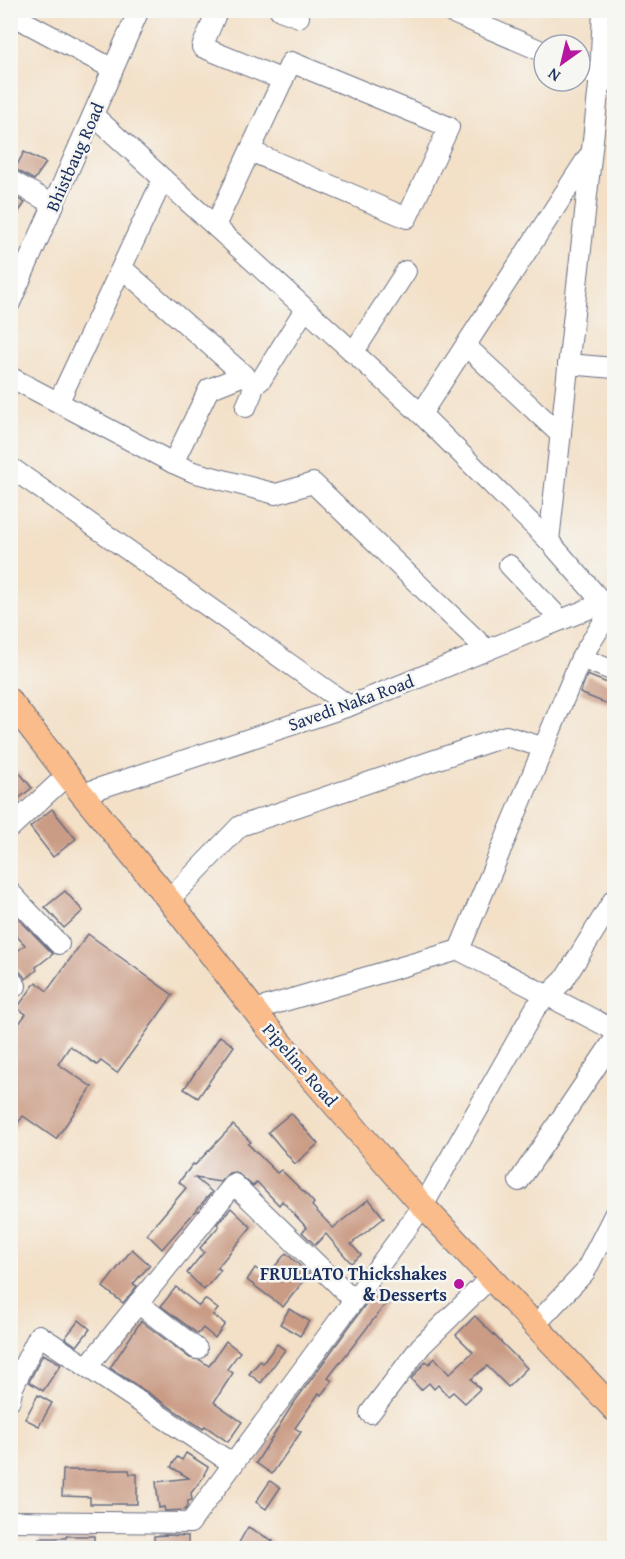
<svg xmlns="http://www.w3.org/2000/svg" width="625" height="1559" viewBox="0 0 625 1559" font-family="'Gentium Book Plus',serif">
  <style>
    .building { fill: #ca9c86 }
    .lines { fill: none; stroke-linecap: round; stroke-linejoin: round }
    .minor-casing { stroke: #676d83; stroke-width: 22 }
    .major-casing { stroke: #676d83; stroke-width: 26 }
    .minor { stroke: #fff; stroke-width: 20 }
    .major { stroke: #f9bc8a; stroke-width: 24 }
    .poi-dot { fill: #b5179e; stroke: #f6f6f2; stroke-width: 2 }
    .labels { text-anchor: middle; stroke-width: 5; stroke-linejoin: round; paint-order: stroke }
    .street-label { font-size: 18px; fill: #1b2f5e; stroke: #f6f6f2 }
    .poi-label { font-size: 18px; font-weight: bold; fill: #1b2f5e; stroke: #f6f6f2; text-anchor: end }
  </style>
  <rect width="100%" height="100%" fill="#f6f6f2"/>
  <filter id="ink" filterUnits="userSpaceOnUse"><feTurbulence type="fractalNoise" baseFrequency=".0167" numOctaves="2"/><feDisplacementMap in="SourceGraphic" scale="12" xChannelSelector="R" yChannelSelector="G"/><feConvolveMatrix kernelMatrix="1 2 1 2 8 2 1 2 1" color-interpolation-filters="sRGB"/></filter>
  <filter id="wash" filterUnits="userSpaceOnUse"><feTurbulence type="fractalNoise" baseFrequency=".008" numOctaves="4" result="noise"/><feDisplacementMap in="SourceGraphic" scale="24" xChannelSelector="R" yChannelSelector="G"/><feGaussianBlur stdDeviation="1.35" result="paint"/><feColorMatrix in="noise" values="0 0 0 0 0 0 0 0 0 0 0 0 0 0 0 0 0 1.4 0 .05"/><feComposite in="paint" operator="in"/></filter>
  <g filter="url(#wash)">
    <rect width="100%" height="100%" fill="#f3e0c7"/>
    <g id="blocks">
      <g class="building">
        <path d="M24,152l22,11 -12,17 -19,-11z"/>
        <path d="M10,194l15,9 -15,21z"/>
        <path d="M587,675l28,11v21l-35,-14z"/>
        <path d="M10,766l7,8 2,-2 13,16 -22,17z"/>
        <path d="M52,809l24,30 -23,18 -23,-30z"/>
        <path d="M65,891l18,20 -19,17 -19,-21z"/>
        <path d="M10,910l43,44 -17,13 1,3 -11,9 -16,-19v-3l15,-12 -15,-16z"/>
        <path d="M88,934l85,61 -56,78 -16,-12 -4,4 -27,-19 -12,18 34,23 -36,52 -33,-23 -13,18v-98l16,-22 -9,-6 19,-26 11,9z"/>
        <path d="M220,1036l14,10 -36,52 -14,-9z"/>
        <path d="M291,1113l27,31 -23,20 -27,-32z"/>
        <path d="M233,1125l18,17 -3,2 29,29 4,-3 24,23 9,10 -2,3 21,22 36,-29 15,19 -33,26 10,11 -10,8 -25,-29 -11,11 -13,-13 5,-4 -25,-27 -3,4 -22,-23 -4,4 -17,-14 -7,1 -9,9 -25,-4 17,14 -50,57 -15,-15 39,-46 -7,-6 14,-18 2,1z"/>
        <path d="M231,1208l20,19 -34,41 4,2 -17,20 -17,-17 17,-21 -4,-4 19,-22 -2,-2z"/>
        <path d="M132,1249l18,16 -17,19 4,2 -14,17 -20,-16z"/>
        <path d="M286,1253l23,21 -26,33 -36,-27 8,-12 12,8z"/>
        <path d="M176,1287l23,19 6,-7 13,10 -5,6 12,9 -10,14 -12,-10 -5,6 -37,-28z"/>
        <path d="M378,1287l13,10 -63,81 4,3 -11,14 -2,-2 -24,35 6,4 -29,42 -16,-11 35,-56z"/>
        <path d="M289,1309l20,12 -9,15 -20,-12z"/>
        <path d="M475,1316l52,52 -19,19 -21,-21 -16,13 9,10 -15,14 -12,-11 -5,4 -10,-11 -4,4 -5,-6 -8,7 -10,-11 15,-18 3,3 6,-6 14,16 24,-22 -17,-17z"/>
        <path d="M79,1320l11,9 -13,17 -12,-8z"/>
        <path d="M141,1321l49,37 10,2 9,6 17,-25 14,11 -13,17 6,4 -19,29 28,20 -14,20 -23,-16 -2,3 -93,-61z"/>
        <path d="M277,1344l8,6 -24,33 -12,-9 11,-13 3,2z"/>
        <path d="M43,1354l18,10 -18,27 -14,-9z"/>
        <path d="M38,1395l14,8 -13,23 -14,-7z"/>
        <path d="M186,1453l22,14 -4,7 1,1 -14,18 1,7 -4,1v4l-3,5 -20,1 -1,-4 -5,1 -3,-26 33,-4 -18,-11 6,-10 5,3z"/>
        <path d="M63,1470h66l1,4h7v30h-47v-7l-28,-1z"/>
        <path d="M270,1481l10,7 -14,21 -10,-7z"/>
        <path d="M248,1527l25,14 -5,7h-32z"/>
        <path d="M166,1535l22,1v12h-34v-12z"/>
        <path d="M66,1536h28v12h-55v-10h27z"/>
      </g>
    </g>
  </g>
  <g filter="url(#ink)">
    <use href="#blocks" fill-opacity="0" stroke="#676d83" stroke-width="1.5"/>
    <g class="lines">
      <defs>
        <g id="minor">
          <path d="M207,10l9,4 -14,33 81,33"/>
          <path d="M280,10l19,7"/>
          <path d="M446,10l98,42"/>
          <path d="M10,14l103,55"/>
          <path d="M580,68l34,14"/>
          <path d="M93,115l328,299 128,127 54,62"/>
          <path d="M10,180l44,25"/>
          <path d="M215,226l76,-164 158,65 -42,91 -157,-67"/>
          <path d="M122,268l122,107 -35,14 -36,74 20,9 83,22 37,-11 174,167"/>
          <path d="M10,303l129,-293"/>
          <path d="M466,346l95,89"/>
          <path d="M353,353l53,-82"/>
          <path d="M568,364l46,4"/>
          <path d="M10,377l163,86"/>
          <path d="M59,401l104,-222"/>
          <path d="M246,407l6,-14 1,-7 8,-6 44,-71"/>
          <path d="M421,414l167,-257"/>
          <path d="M10,467l339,239"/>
          <path d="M549,541l51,-465 3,-66"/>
          <path d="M509,565l52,55"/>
          <path d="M581,658l33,13"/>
          <path d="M82,794l267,-88 254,-103 10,-5"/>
          <path d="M10,828l57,-53"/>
          <path d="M10,892l49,52"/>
          <path d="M169,900l71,-74 266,-90 36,11"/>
          <path d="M459,950l122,-292 33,-53"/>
          <path d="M10,979l6,7"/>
          <path d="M254,1010l205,-60 155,80"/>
          <path d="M519,1181l95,-141"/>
          <path d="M138,1303l59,46"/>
          <path d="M535,1325l50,-53 29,-57"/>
          <path d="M87,1367l147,-183 119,115"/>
          <path d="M10,1400l3,-13 26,-52 194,129"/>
          <path d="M370,1413l51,-67 69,-68"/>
          <path d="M10,1521l180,2 233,-317 113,-199 28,-27 50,-81"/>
        </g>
        <path id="major" d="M10,701l72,93 87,106 99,128 155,178 191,203"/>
      </defs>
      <use href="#minor" class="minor-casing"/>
      <use href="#major" class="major-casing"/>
      <use href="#minor" class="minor"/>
      <use href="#major" class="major"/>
    </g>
  </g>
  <circle class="poi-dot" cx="459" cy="1284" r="6"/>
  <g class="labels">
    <g class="street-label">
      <text transform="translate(75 157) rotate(-66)" y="6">Bhistbaug Road</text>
      <text transform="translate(351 703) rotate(-20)" y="6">Savedi Naka Road</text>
      <text transform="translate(300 1065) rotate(49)" y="6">Pipeline Road</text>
    </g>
    <g class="poi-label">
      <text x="447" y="1280">FRULLATO Thickshakes<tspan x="447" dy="21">&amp; Desserts</tspan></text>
    </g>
  </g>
  <rect width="625" height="1559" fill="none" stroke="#f6f6f2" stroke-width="36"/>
  <g transform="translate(562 63) rotate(214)"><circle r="28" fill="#f6f6f2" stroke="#9ea6b7" stroke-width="1.5"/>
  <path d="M0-4.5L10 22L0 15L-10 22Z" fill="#b5179e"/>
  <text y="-9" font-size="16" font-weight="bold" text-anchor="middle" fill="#1b2f5e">N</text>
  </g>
</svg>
